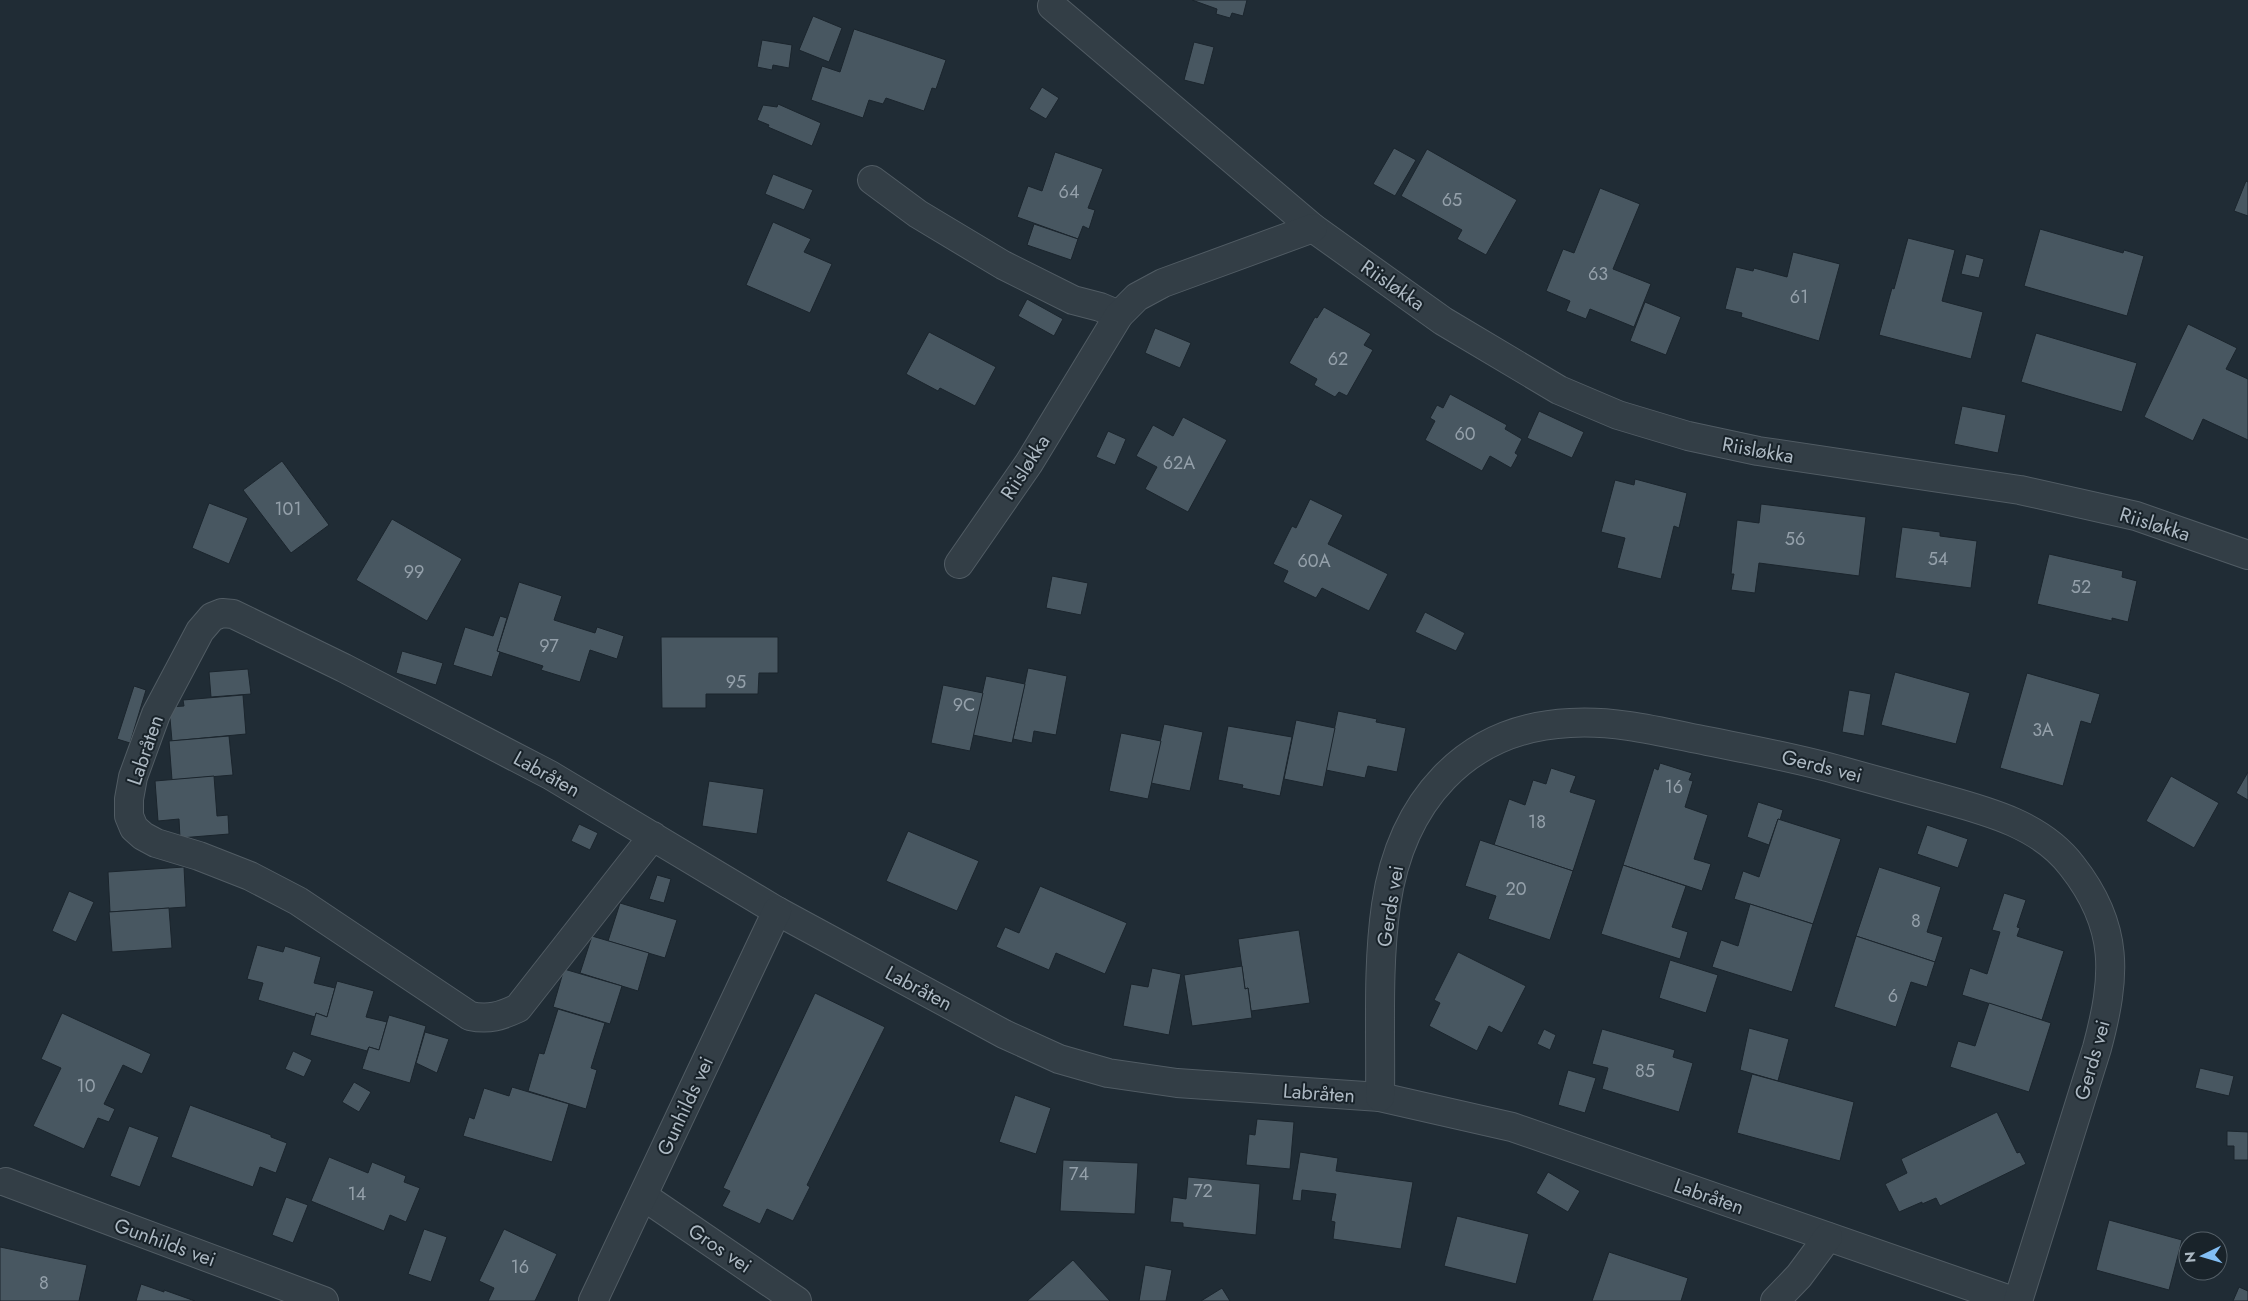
<svg xmlns="http://www.w3.org/2000/svg" width="2248" height="1301" viewBox="0 0 2248 1301" font-family="Jost,sans-serif">
  <style>
    .building { fill: #485761; stroke: #1b252d }
    .lines { fill: none; stroke-linecap: round; stroke-linejoin: round }
    .street-casing { stroke: #515c64; stroke-width: 30 }
    .street { stroke: #333e46; stroke-width: 28 }
    .labels { text-anchor: middle; stroke-width: 4; stroke-linejoin: round; paint-order: stroke }
    .number-label { font-size: 18px; fill: #94a0aa }
    .street-label { font-size: 20px; fill: #adb9c3; stroke: #19232a }
  </style>
  <rect width="100%" height="100%" fill="#202c35"/>
  <g class="building">
    <path d="M1192,0h55l-4,16 -11,-3 -2,5 -14,-4 1,-5z"/>
    <path d="M813,16l29,12 -13,34 -30,-12z"/>
    <path d="M854,29l92,31 -10,29 -4,-1 -8,23 -38,-13 -3,6 -14,-4 -6,18 -52,-18 11,-34 18,6z"/>
    <path d="M762,40l30,5 -3,23 -16,-3 -1,5 -15,-3z"/>
    <path d="M1194,42l20,5 -10,38 -20,-5z"/>
    <path d="M1042,87l17,11 -13,21 -17,-10z"/>
    <path d="M778,104l43,19 -9,23 -44,-19 1,-2 -12,-5 6,-15 14,2z"/>
    <path d="M1394,148l22,12 -21,36 -22,-12z"/>
    <path d="M1427,149l90,51 -31,55 -29,-16 5,-9 -61,-34z"/>
    <path d="M1055,152l48,17 -15,39 7,2 -6,19 -6,-3 -5,13 -61,-22 11,-31 14,5z"/>
    <path d="M773,174l40,16 -9,20 -39,-16z"/>
    <path d="M2246,181l2,1v34l-14,-5z"/>
    <path d="M1600,188l40,16 -27,65 38,15 -17,43 -44,-18 -4,10 -20,-8 4,-10 -24,-10 17,-42 11,4z"/>
    <path d="M773,222l38,17 -7,13 28,12 -22,49 -64,-28z"/>
    <path d="M1034,224l44,15 -7,21 -44,-15z"/>
    <path d="M2040,229l83,24 1,-3 20,6 -17,60 -103,-30z"/>
    <path d="M1908,238l47,12 -13,51 41,11 -12,47 -92,-24 13,-47 2,1z"/>
    <path d="M1793,252l47,12 -21,77 -78,-24 1,-4 -17,-4 11,-42 17,4 1,-3 33,9z"/>
    <path d="M1966,254l18,5 -5,19 -18,-4z"/>
    <path d="M1027,299l36,20 -9,17 -36,-20z"/>
    <path d="M1645,302l36,15 -15,38 -36,-14z"/>
    <path d="M1324,307l47,27 -7,11 9,5 -26,46 -8,-4 -4,5 -21,-12 3,-6 -28,-16 26,-46 2,1z"/>
    <path d="M2188,324l49,24 -11,21 22,10v61l-45,-21 -10,22 -49,-24z"/>
    <path d="M1155,328l36,15 -11,25 -35,-15z"/>
    <path d="M929,332l67,35 -21,39 -35,-18 -2,3 -32,-17z"/>
    <path d="M2036,333l101,30 -15,49 -101,-30z"/>
    <path d="M1450,394l57,31 -2,4 17,10 -7,14 3,2 -7,13 -21,-12 -8,15 -57,-31 10,-19 -5,-3 7,-13 6,3z"/>
    <path d="M1962,406l44,9 -8,38 -44,-9z"/>
    <path d="M1539,411l45,21 -12,26 -45,-20z"/>
    <path d="M1183,417l44,23 -39,72 -43,-23 12,-22 -21,-11 17,-31 20,11z"/>
    <path d="M1108,431l18,8 -11,26 -19,-8z"/>
    <path d="M282,461l47,64 -38,28 -48,-63z"/>
    <path d="M1635,479l52,14 -8,35 -5,-2 -13,53 -44,-11 8,-30 -24,-6 14,-52 19,5z"/>
    <path d="M1310,499l33,16 -15,29 60,30 -19,37 -47,-23 -6,10 -33,-16 5,-11 -15,-7 19,-38 4,2z"/>
    <path d="M209,503l39,15 -19,46 -37,-16z"/>
    <path d="M1761,504l105,13 -7,59 -100,-13 -4,30 -24,-3 3,-16h-3l6,-54 22,3z"/>
    <path d="M392,519l70,40 -35,62 -71,-41z"/>
    <path d="M1902,527l38,5v4l37,5 -6,47 -76,-10z"/>
    <path d="M2049,554l74,17 -1,6 15,4 -9,41 -16,-4v3l-75,-17z"/>
    <path d="M1052,576l36,7 -7,32 -35,-7z"/>
    <path d="M519,582l43,14 -8,24 41,13 2,-6 27,9 -7,23 -27,-9 -10,32 -39,-12 2,-4 -46,-15z"/>
    <path d="M1425,612l40,21 -9,18 -41,-19z"/>
    <path d="M500,616l7,2 -10,33 3,1 -8,25 -39,-12 12,-38 28,9z"/>
    <path d="M661,637h117v36h-19l-1,21h-52v14h-44z"/>
    <path d="M402,651l41,12 -7,22 -40,-12z"/>
    <path d="M1028,668l39,8 -11,59 -22,-4 -2,12 -19,-4z"/>
    <path d="M248,669l3,25 -40,3 -2,-25z"/>
    <path d="M1895,672l75,21 -14,51 -75,-19z"/>
    <path d="M2027,673l73,21 -9,30 -10,-3 -18,65 -63,-18z"/>
    <path d="M986,676l39,8 -13,59 -39,-8z"/>
    <path d="M943,685l40,8 -13,58 -39,-8z"/>
    <path d="M134,686l12,4 -16,53 -13,-4z"/>
    <path d="M1849,690l22,4 -7,42 -22,-4z"/>
    <path d="M243,695l3,39 -74,7 -3,-34 15,-1 -1,-6z"/>
    <path d="M1338,711l39,8 -1,3 30,6 -9,44 -29,-6 -3,12 -39,-8z"/>
    <path d="M1296,720l39,8 -12,59 -39,-8z"/>
    <path d="M1164,724l39,8 -13,59 -39,-8z"/>
    <path d="M1228,726l64,11 -12,59 -38,-8 1,-3 -25,-5z"/>
    <path d="M1121,733l40,8 -13,58 -39,-8z"/>
    <path d="M229,736l4,39 -61,5 -3,-39z"/>
    <path d="M1660,763l32,10 -3,7 4,1 -8,26 23,8 -14,44 17,5 -9,27 -79,-26 31,-97 4,2z"/>
    <path d="M1551,768l25,8 -6,16 26,8 -23,71 -79,-26 15,-46 16,6 8,-25 13,4z"/>
    <path d="M2248,772v28l-12,-7z"/>
    <path d="M214,776l3,40 11,-1 1,19 -49,4 -1,-19 -21,2 -3,-40z"/>
    <path d="M2171,776l48,27 -25,45 -48,-27z"/>
    <path d="M709,781l55,8 -7,45 -55,-8z"/>
    <path d="M1758,802l25,8 -3,10 -2,-1 -9,26 -22,-8z"/>
    <path d="M1778,819l63,20 -28,85 -79,-25 9,-28 16,6z"/>
    <path d="M579,824l19,9 -8,17 -19,-9z"/>
    <path d="M1927,825l41,14 -10,29 -41,-14z"/>
    <path d="M908,831l71,30 -22,50 -71,-30z"/>
    <path d="M1480,840l93,31 -23,69 -62,-21 8,-23 -31,-10z"/>
    <path d="M1623,865l63,21 -14,41 16,5 -8,27 -79,-25z"/>
    <path d="M184,867l2,40 -76,5 -2,-40z"/>
    <path d="M1879,867l62,20 -14,45 16,5 -8,25 -79,-26z"/>
    <path d="M657,875l14,4 -7,24 -15,-4z"/>
    <path d="M1040,886l87,37 -22,51 -49,-21 -7,17 -53,-23 9,-20 14,6z"/>
    <path d="M69,891l25,11 -18,40 -24,-11z"/>
    <path d="M2004,893l22,7 -9,27 3,1 -3,8 47,15 -22,69 -80,-25 8,-27 17,6 13,-42 -8,-2z"/>
    <path d="M620,903l57,17 -12,38 -57,-17z"/>
    <path d="M1750,904l63,20 -21,68 -80,-25 9,-27 17,6z"/>
    <path d="M169,908l3,40 -60,4 -3,-40z"/>
    <path d="M1299,930l11,73 -59,8 -3,-23 -3,1 -7,-50z"/>
    <path d="M592,936l57,17 -11,38 -58,-18z"/>
    <path d="M1856,936l79,26 -8,25 -16,-5 -15,45 -62,-20z"/>
    <path d="M257,945l26,7 2,-6 36,11 -7,26 21,5 -8,29 -11,-4 -1,4 -57,-17 5,-17 -16,-4z"/>
    <path d="M1458,952l68,34 -24,47 -13,-7 -12,25 -48,-25 11,-23 -6,-3z"/>
    <path d="M1670,960l48,15 -12,38 -47,-15z"/>
    <path d="M1242,966l3,23 3,-1 4,30 -60,8 -8,-51z"/>
    <path d="M1152,968l29,6 -12,61 -46,-9 8,-42 17,3z"/>
    <path d="M564,969l58,17 -12,38 -57,-17z"/>
    <path d="M337,981l37,10 -8,26 21,5 -8,28 -10,-3 -2,4 -57,-16 6,-22 11,4z"/>
    <path d="M815,993l70,34 -78,158 3,2 -17,34 -26,-12 -7,15 -38,-18 8,-15 -7,-3z"/>
    <path d="M1989,1003l62,20 -22,69 -79,-25 8,-26 17,5z"/>
    <path d="M558,1009l47,14 -14,45 6,2 -11,39 -58,-18 11,-38 5,1z"/>
    <path d="M62,1013l89,41 -9,20 -19,-9 -19,39 11,5 -6,13 -11,-4 -14,31 -51,-23 28,-58 -20,-9z"/>
    <path d="M389,1015l37,11 -16,57 -48,-14 7,-22 10,3z"/>
    <path d="M1749,1028l40,11 -11,42 -38,-11z"/>
    <path d="M1544,1029l12,6 -6,15 -13,-6z"/>
    <path d="M1602,1029l73,21 -2,7 20,6 -14,49 -77,-23 6,-21 -16,-4z"/>
    <path d="M425,1032l24,7 -12,34 -21,-10z"/>
    <path d="M293,1051l19,9 -8,17 -19,-8z"/>
    <path d="M2200,1068l34,8 -5,20 -34,-8z"/>
    <path d="M1568,1070l28,8 -11,35 -27,-8z"/>
    <path d="M1752,1074l102,28 -14,59 -103,-28z"/>
    <path d="M354,1082l17,10 -12,20 -17,-10z"/>
    <path d="M512,1087l57,17 -17,58 -89,-26 6,-19 5,2 10,-31 25,8z"/>
    <path d="M1015,1095l36,13 -15,46 -37,-12z"/>
    <path d="M190,1105l81,30v2l16,6 -11,30 -16,-6 -7,20 -82,-30z"/>
    <path d="M1997,1112l20,41 3,-1 6,12 -86,42 -4,-8 -14,6v-2l-23,10 -14,-28 22,-11 -6,-14z"/>
    <path d="M1257,1119l37,3 -4,47 -44,-4 3,-31 6,1z"/>
    <path d="M129,1126l30,11 -19,50 -30,-11z"/>
    <path d="M2227,1131l21,1v28h-14v-14h-7z"/>
    <path d="M1300,1152l38,6 -2,13 77,11 -12,67 -68,-10 2,-17 -4,-1 5,-27 -34,-4 -1,11 -9,-1z"/>
    <path d="M329,1157l39,16 4,-11 34,14 -2,6 16,6 -14,34 -16,-7 -6,16 -73,-30z"/>
    <path d="M1063,1160l75,3 -3,51 -75,-3z"/>
    <path d="M1548,1172l32,19 -12,21 -32,-19z"/>
    <path d="M1188,1177l72,7 -4,51 -73,-8v-4l-13,-1 3,-25 13,2z"/>
    <path d="M286,1197l22,8 -15,38 -21,-8z"/>
    <path d="M1457,1216l72,18 -13,50 -72,-18z"/>
    <path d="M2109,1220l73,20 -13,50 -73,-20z"/>
    <path d="M424,1229l23,8 -16,45 -23,-8z"/>
    <path d="M504,1229l53,25 -22,47h-47l6,-13 -15,-7z"/>
    <path d="M0,1247l87,18 -8,36h-79z"/>
    <path d="M1609,1252l79,26 -7,23h-89z"/>
    <path d="M1073,1260l37,41h-83z"/>
    <path d="M1145,1265l27,5 -6,31h-27z"/>
    <path d="M141,1284l23,8v-2l31,11h-59z"/>
    <path d="M2239,1287l9,4v10h-15z"/>
    <path d="M1222,1288l8,13h-29z"/>
  </g>
  <g class="lines">
    <defs>
      <g id="street">
        <path d="M1052,6l261,222 130,93 116,69 59,25 70,21 70,15 262,39 116,26 112,39"/>
        <path d="M872,180l46,34 85,51 70,35 27,7 19,8"/>
        <path d="M959,564l70,-101 90,-148 18,-18 26,-14 150,-55"/>
        <path d="M653,836l-135,172c-17,8 -29,12 -48,8l-172,-115 -48,-25 -51,-20 -43,-13 -13,-7 -9,-8 -5,-12v-17l4,-22 23,-63 44,-83 12,-14 10,-4 11,1 111,54 206,107 227,136 227,123 55,25 49,14 69,10 203,14 132,30 501,174"/>
        <path d="M1380,1097c1,-63 -3,-129 6,-192 15,-102 78,-177 184,-182 46,-3 92,9 137,18 45,9 90,17 135,30 29,8 58,16 87,24 50,14 110,27 143,71 48,61 44,111 25,182l-79,253"/>
        <path d="M6,1182l318,119"/>
        <path d="M643,1196l154,105"/>
        <path d="M593,1301l184,-390"/>
        <path d="M1775,1301l24,-25 29,-39"/>
      </g>
    </defs>
    <use href="#street" class="street-casing"/>
    <use href="#street" class="street"/>
  </g>
  <g class="labels">
    <g class="number-label">
      <text x="1069" y="198">64</text>
      <text x="1452" y="206">65</text>
      <text x="1598" y="280">63</text>
      <text x="1799" y="303">61</text>
      <text x="1338" y="365">62</text>
      <text x="1465" y="440">60</text>
      <text x="1179" y="469">62A</text>
      <text x="288" y="515">101</text>
      <text x="1795" y="545">56</text>
      <text x="1938" y="565">54</text>
      <text x="1314" y="567">60A</text>
      <text x="414" y="578">99</text>
      <text x="2081" y="593">52</text>
      <text x="549" y="652">97</text>
      <text x="736" y="688">95</text>
      <text x="964" y="711">9C</text>
      <text x="2043" y="736">3A</text>
      <text x="1674" y="793">16</text>
      <text x="1537" y="828">18</text>
      <text x="1516" y="895">20</text>
      <text x="1916" y="927">8</text>
      <text x="1893" y="1002">6</text>
      <text x="1645" y="1077">85</text>
      <text x="86" y="1092">10</text>
      <text x="1079" y="1180">74</text>
      <text x="1203" y="1197">72</text>
      <text x="357" y="1200">14</text>
      <text x="520" y="1273">16</text>
      <text x="44" y="1289">8</text>
    </g>
    <g class="street-label">
      <text transform="translate(1393 285) rotate(35)" y="7">Riisløkka</text>
      <text transform="translate(1758 450) rotate(10)" y="7">Riisløkka</text>
      <text transform="translate(1025 467) rotate(-57)" y="7">Riisløkka</text>
      <text transform="translate(2155 524) rotate(17)" y="7">Riisløkka</text>
      <text transform="translate(145 750) rotate(-71)" y="7">Labråten</text>
      <text transform="translate(1822 766) rotate(14)" y="7">Gerds vei</text>
      <text transform="translate(547 774) rotate(29)" y="7">Labråten</text>
      <text transform="translate(1390 906) rotate(-81)" y="7">Gerds vei</text>
      <text transform="translate(919 988) rotate(28)" y="7">Labråten</text>
      <text transform="translate(2092 1060) rotate(-74)" y="7">Gerds vei</text>
      <text transform="translate(1319 1093) rotate(4)" y="7">Labråten</text>
      <text transform="translate(685 1106) rotate(-65)" y="7">Gunhilds vei</text>
      <text transform="translate(1709 1196) rotate(19)" y="7">Labråten</text>
      <text transform="translate(165 1242) rotate(20)" y="7">Gunhilds vei</text>
      <text transform="translate(720 1248) rotate(34)" y="7">Gros vei</text>
    </g>
  </g>
  <g transform="translate(2203 1256) rotate(265)"><circle r="24" fill="#19232a" stroke="#545f67"/>
  <path d="M0-4L9 19L0 12L-9 19Z" fill="#82bef4"/>
  <text y="-8" font-size="14" font-weight="bold" text-anchor="middle" fill="#adb9c3">N</text>
  </g>
</svg>
